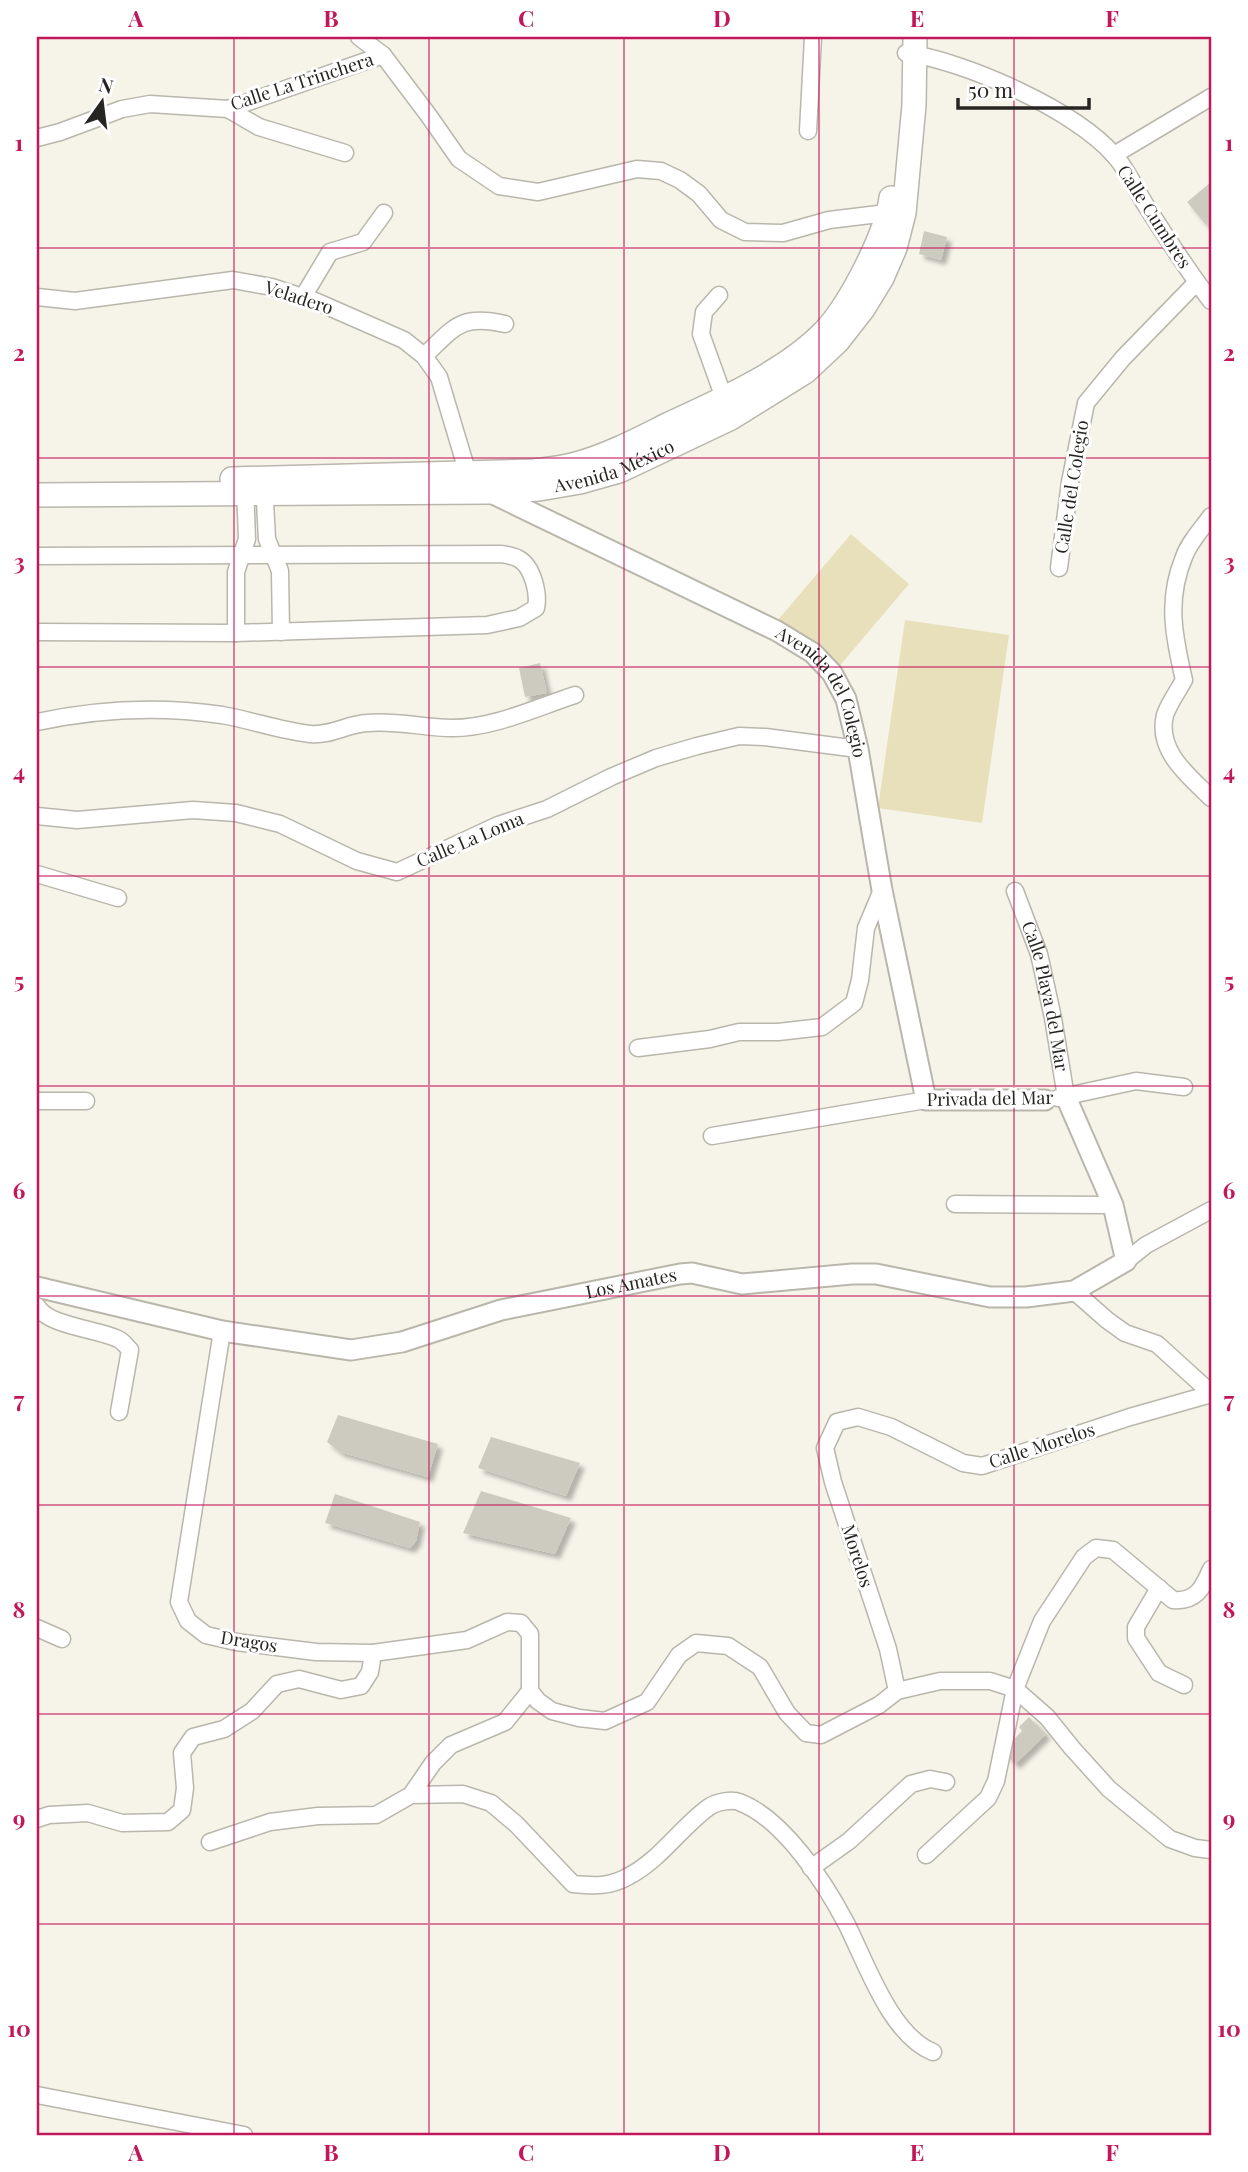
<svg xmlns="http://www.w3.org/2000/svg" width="1248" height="2172" viewBox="0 0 1248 2172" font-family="'Playfair Display',serif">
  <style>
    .green { fill: #e8e0bb }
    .building { fill: #cdcbc0; filter: url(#shadow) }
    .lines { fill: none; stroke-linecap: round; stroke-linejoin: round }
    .minor-casing { stroke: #b9b6ac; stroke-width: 19 }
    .tertiary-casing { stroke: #b9b6ac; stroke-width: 23 }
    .secondary-casing { stroke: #b9b6ac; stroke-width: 26 }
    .minor { stroke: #fff; stroke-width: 16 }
    .tertiary { stroke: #fff; stroke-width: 19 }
    .secondary { stroke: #fff; stroke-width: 23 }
    .grid { fill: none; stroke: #c2185b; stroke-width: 2; stroke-opacity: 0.55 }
    .labels { text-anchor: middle; stroke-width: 6; stroke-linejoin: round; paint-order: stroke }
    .street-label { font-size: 18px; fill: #262521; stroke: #fff }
    .neatline { fill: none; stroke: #c2185b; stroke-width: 2.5 }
    .grid-label { font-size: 23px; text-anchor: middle; font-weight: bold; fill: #c2185b }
  </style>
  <defs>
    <filter id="shadow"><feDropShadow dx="5" dy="5" stdDeviation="2" flood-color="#0004"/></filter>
  </defs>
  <rect width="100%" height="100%" fill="#f6f4e9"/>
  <g class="green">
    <path d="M851,534l58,50 -72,85 -59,-49z"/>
    <path d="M905,620l104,15 -27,188 -104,-15z"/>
  </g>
  <g class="building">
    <path d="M1211,182v39l-5,4 -19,-23z"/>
    <path d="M924,231l23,6 -6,23 -22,-6z"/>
    <path d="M540,663l7,30 -22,4 -6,-29z"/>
    <path d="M338,1415l100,29 -10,33 -88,-25 -13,-10z"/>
    <path d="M491,1437l89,26 -14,33 -88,-28z"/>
    <path d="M481,1491l90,27 -16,36 -92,-21z"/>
    <path d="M335,1494l85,28 -4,19 -6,7 -85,-25z"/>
    <path d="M1029,1717l17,17 -31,30 -12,-12 1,-3 18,-18 -3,-4z"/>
  </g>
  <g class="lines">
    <defs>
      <g id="minor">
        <path d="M359,37l24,18 46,61 30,43 40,27 39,6 99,-23 24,2 19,9 19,14 22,26 24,12 38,1 46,-13 66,-8"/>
        <path d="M906,53c59,8 169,57 208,102 13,14 21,33 31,49 21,33 42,66 66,97"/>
        <path d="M228,109l31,18 86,26"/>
        <path d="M808,131l5,-94"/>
        <path d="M37,138l23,-6 62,-23 28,-5 78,5 155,-54"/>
        <path d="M1114,155l97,-58"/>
        <path d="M719,295l-15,17 -3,22 23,64"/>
        <path d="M37,297l38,4 158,-21 39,7 43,14 89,39 20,16 15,21 29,97"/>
        <path d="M303,297l27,-45 33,-10 21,-29"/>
        <path d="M424,356c31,-29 36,-42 81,-32"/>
        <path d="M264,483l3,56 13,32 1,61"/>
        <path d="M1211,516c-9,13 -22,26 -27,41 -18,43 -10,80 0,123 -6,11 -15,23 -19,35 -9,36 24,61 46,83"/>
        <path d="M37,556l464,-2c6,1 13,2 18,5 14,8 20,35 17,49l-17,10 -32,7 -251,8 -199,-1"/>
        <path d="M1059,568l11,-86 16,-79 37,-45 74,-76"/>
        <path d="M236,633v-61l11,-33 -2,-54"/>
        <path d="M37,722c60,-13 124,-16 185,-7 29,5 59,16 88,19 21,2 37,-10 57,-11 29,-3 57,5 85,5 42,0 83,-20 123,-33"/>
        <path d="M37,816l40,4 116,-10 43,3 44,11 77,37 40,11 101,-47 49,-16 64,-32 45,-19 41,-12 42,-10 26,1 93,12"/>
        <path d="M37,874l81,24"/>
        <path id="s1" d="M1015,891l24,63 14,64 13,79"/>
        <path d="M638,1048l72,-9 29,-7h39l44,-5 32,-24 6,-23 6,-52 16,-38"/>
        <path d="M1058,1098l78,-17 48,6"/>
        <path d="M37,1101h49"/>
        <path d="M712,1136l214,-36"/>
        <path d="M955,1204l158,1"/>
        <path d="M1126,1261l20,-16 65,-35"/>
        <path d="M1074,1291l33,29 18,13 32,11 54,49"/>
        <path d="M37,1306c10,20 61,23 81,33 5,2 8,7 12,11l-11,62"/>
        <path d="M222,1331l-43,271 9,19 18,14 30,7 80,10 57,1 94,-13 40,-18 14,1 9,11v57l8,10 14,10 27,7 26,3 42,-19 32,-47 17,-12 32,3 32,21 27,46 19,20 15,2 58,-30 18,-14 43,-10h50l25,8 32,28 25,31 37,41 61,50 25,9 16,2"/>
        <path d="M1159,1588l-23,39v11l23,35 25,12"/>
        <path d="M37,1628l25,11"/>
        <path d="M897,1691l-9,-42 -55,-167 -8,-34 12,-26 21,-5 33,10 72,36 19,3 148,-49 81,-23"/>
        <path d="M411,1795l22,-32 18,-18 54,-23 25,-31"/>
        <path d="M37,1819l12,-4 39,-2 34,10 46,-1 14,-12 3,-22 -3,-35 11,-16 31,-8 28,-18 25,-27 22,-5 42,11 20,-4 9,-14 3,-19"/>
        <path d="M210,1842l60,-20 48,-6 58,-1 35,-20 52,-1 28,9 25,21 57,60c21,2 37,3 56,-8 31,-16 52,-49 80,-69 7,-5 23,-8 30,-5 44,16 86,81 107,121 20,39 44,112 87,129"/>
        <path d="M926,1855l62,-57 8,-17 19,-92 27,-68 42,-64 12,-9 17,2 60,50c23,2 30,-12 38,-31"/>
        <path d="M811,1868l38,-27 62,-57 19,-5 16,3"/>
        <path d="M37,2095l207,40"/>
      </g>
      <g id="tertiary">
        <path id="s2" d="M487,491l290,140 36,22 19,20 14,26 12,50 24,141 44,210h119"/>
        <path id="s3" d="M37,1287l185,44 129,19 51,-8 99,-32 179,-36 12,-1 50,11 110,-10h24l114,23h36l48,-6 52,-30 -13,-56 -47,-108"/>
      </g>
      <g id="secondary">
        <path d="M232,479l302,-8c14,-2 28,-3 42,-7 33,-9 63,-25 93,-40 50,-23 118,-53 156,-93 25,-27 61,-96 66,-133"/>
        <path id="s4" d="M37,495l451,-3 51,-3 41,-7 39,-11 112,-53 74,-46 33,-31 25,-32 19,-31 13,-30 9,-35 10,-108 1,-68"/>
      </g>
    </defs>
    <use href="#minor" class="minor-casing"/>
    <use href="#tertiary" class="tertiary-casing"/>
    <use href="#secondary" class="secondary-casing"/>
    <use href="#minor" class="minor"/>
    <use href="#tertiary" class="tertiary"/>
    <use href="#secondary" class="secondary"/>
  </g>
  <path class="grid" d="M234,37v2098M429,37v2098M624,37v2098M819,37v2098M1014,37v2098M37,248h1174M37,458h1174M37,667h1174M37,876h1174M37,1086h1174M37,1296h1174M37,1505h1174M37,1714h1174M37,1924h1174"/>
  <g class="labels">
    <g class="street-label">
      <text transform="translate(302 82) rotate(-18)" y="6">Calle La Trinchera</text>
      <text transform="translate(1154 217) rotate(57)" y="6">Calle Cumbres</text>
      <text transform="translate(299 298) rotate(18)" y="6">Veladero</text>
      <text dy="6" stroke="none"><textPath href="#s4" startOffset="581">Avenida México</textPath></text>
      <text transform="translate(1072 487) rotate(-81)" y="6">Calle del Colegio</text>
      <text dy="6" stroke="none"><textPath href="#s2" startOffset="402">Avenida del Colegio</textPath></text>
      <text transform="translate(470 840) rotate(-23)" y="6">Calle La Loma</text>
      <text dy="6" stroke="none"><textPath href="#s1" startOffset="110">Calle Playa del Mar</textPath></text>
      <text transform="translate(990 1099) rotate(-1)" y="6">Privada del Mar</text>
      <text dy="6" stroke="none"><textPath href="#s3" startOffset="609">Los Amates</textPath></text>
      <text transform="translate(1042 1446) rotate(-18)" y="6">Calle Morelos</text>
      <text transform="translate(857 1556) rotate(72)" y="6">Morelos</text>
      <text transform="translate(249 1642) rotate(9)" y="6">Dragos</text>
    </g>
  </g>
  <rect width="1248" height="2172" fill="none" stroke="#ffffff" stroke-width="77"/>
  <g transform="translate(102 102) rotate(14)" stroke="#ffffff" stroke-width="5" paint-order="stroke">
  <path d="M0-5L12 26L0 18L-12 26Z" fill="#262521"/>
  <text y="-10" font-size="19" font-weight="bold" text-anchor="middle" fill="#262521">N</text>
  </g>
  <path d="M958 98v10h131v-10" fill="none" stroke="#262521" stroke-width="3.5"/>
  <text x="968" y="98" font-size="21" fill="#262521" stroke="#ffffff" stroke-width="5" paint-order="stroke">50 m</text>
  <rect x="38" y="38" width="1172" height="2096" class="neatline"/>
  <g class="grid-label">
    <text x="136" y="27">A</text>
    <text x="331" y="27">B</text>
    <text x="526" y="27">C</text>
    <text x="722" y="27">D</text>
    <text x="917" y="27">E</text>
    <text x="1112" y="27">F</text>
    <text x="19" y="151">1</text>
    <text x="1229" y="151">1</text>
    <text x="19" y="361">2</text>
    <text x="1229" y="361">2</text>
    <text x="19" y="570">3</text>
    <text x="1229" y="570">3</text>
    <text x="19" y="780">4</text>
    <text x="1229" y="780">4</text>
    <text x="19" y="989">5</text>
    <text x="1229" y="989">5</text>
    <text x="19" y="1199">6</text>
    <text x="1229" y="1199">6</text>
    <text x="19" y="1408">7</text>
    <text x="1229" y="1408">7</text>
    <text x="19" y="1618">8</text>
    <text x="1229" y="1618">8</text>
    <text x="19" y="1827">9</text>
    <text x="1229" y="1827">9</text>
    <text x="19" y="2037">10</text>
    <text x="1229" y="2037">10</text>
    <text x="136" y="2161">A</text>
    <text x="331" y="2161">B</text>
    <text x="526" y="2161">C</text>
    <text x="722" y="2161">D</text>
    <text x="917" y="2161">E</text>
    <text x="1112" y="2161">F</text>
  </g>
</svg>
